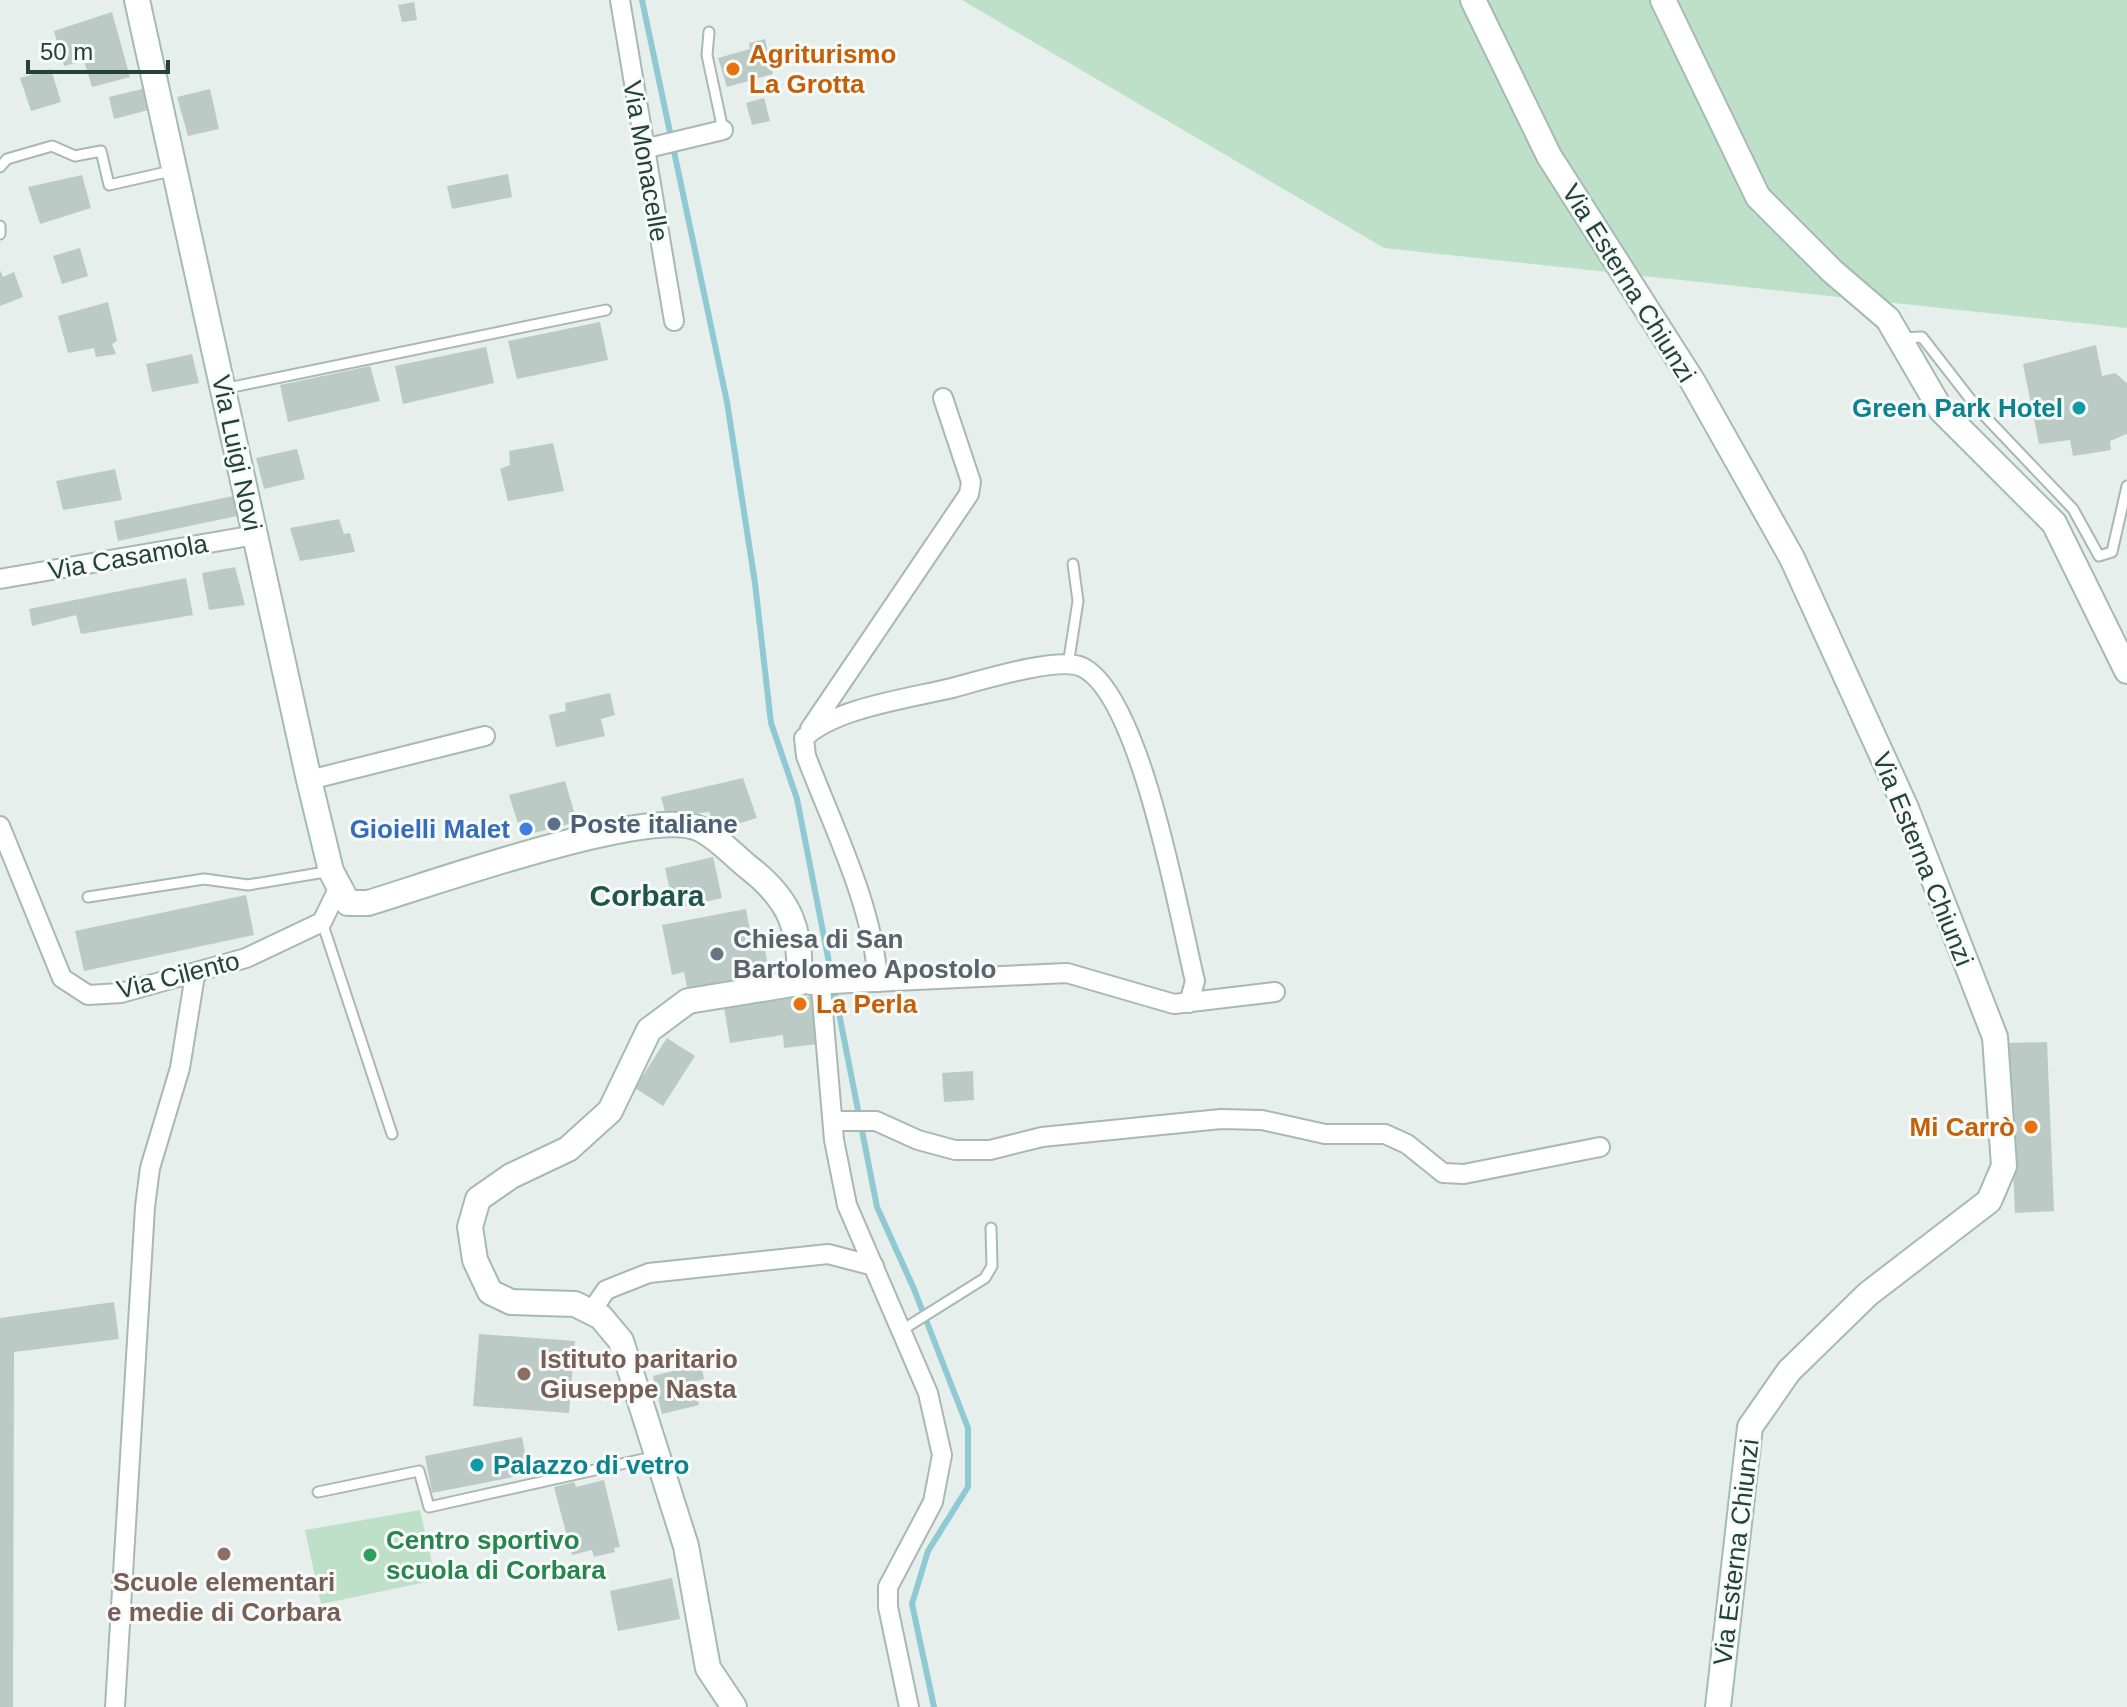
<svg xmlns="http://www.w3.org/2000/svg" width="2127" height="1707" viewBox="0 0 2127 1707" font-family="Helvetica,sans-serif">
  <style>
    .green { fill: #bfe0c8 }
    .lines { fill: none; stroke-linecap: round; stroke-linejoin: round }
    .stream { stroke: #8ec9d4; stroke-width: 6 }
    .building { fill: #bbcac4 }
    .service-casing { stroke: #a8b8b2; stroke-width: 13 }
    .minor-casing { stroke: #a8b8b2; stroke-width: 22 }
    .secondary-casing { stroke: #a4bbb3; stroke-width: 28 }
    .service { stroke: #fff; stroke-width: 9 }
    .minor { stroke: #fff; stroke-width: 18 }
    .secondary { stroke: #fff; stroke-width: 24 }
    .food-dot { fill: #e8710a; stroke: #f7fbf9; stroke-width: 3 }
    .culture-dot { fill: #0f9aa8; stroke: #f7fbf9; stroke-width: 3 }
    .service-dot { fill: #5c6f8a; stroke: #f7fbf9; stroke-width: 3 }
    .shop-dot { fill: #3f7fe0; stroke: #f7fbf9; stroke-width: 3 }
    .worship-dot { fill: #6b7280; stroke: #f7fbf9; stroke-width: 3 }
    .education-dot { fill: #8d6e63; stroke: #f7fbf9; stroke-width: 3 }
    .leisure-dot { fill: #2e9e5b; stroke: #f7fbf9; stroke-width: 3 }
    .labels { text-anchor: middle; stroke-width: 6; stroke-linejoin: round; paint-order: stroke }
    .food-label { font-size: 26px; font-weight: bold; fill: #c56008; stroke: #f7fbf9; text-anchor: start }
    .street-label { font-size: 26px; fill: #24423a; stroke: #f7fbf9 }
    .culture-label { font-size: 26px; font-weight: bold; fill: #0d838f; stroke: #f7fbf9; text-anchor: end }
    .service-label { font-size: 26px; font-weight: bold; fill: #4e5e75; stroke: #f7fbf9; text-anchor: start }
    .shop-label { font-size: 26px; font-weight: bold; fill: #366cbe; stroke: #f7fbf9; text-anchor: end }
    .worship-label { font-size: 26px; font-weight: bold; fill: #5b616d; stroke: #f7fbf9; text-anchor: start }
    .education-label { font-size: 26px; font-weight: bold; fill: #785e54; stroke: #f7fbf9; text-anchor: start }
    .leisure-label { font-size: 26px; font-weight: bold; fill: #27864d; stroke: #f7fbf9; text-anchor: start }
    .quarter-label { font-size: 30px; font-weight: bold; fill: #1f5548; stroke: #f7fbf9 }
  </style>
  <rect width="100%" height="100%" fill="#e6efeb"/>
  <g class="green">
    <path d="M962,0h1165v328l-743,-80z"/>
    <path d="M420,1510l16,70 -115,24 -16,-74z"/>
  </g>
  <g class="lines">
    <path class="stream" d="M642,0l85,402 28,181 16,140 26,76 80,408 37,82 54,139v59l-40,64 -16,53 22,103"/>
  </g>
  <g class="building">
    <path d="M414,2l3,18 -15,2 -4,-17z"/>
    <path d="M112,12l18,65 -38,10 -8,-26 -20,5 -10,-35z"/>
    <path d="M765,39l8,35 -46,13 -9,-29 32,-9 -1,-6z"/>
    <path d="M51,69l10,33 -30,9 -11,-33z"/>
    <path d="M146,88l6,21 -38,10 -5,-22z"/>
    <path d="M210,89l9,40 -31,7 -11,-39z"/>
    <path d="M764,98l6,23 -18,4 -6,-22z"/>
    <path d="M508,174l4,23 -60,12 -5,-23z"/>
    <path d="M82,175l9,33 -51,16 -12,-37z"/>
    <path d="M80,248l8,28 -26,8 -9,-28z"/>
    <path d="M0,270l3,7 11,-5 9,25 -23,9z"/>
    <path d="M108,302l9,39 -5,3 4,10 -20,3 -2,-9 -26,5 -10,-37z"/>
    <path d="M600,322l8,38 -91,19 -9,-38z"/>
    <path d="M2096,345l6,31 13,-3 12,10v51l-17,7 1,9 -38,6 -3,-16 -31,4 -16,-80z"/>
    <path d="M486,347l8,36 -91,21 -8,-38z"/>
    <path d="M192,354l7,29 -47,9 -6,-28z"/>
    <path d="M370,366l10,35 -92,21 -8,-37z"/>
    <path d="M553,443l11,48 -56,10 -8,-32 10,-4 -1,-14z"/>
    <path d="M297,449l8,30 -41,10 -8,-31z"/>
    <path d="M115,469l7,31 -59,10 -7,-29z"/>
    <path d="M233,496l4,20 -119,25 -4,-20z"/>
    <path d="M339,519l5,15 6,-1 5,19 -55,9 -10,-33z"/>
    <path d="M235,567l10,38 -36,5 -7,-37z"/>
    <path d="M186,578l7,37 -112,19 -5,-19 -44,11 -3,-17z"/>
    <path d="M610,693l5,22 -14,4 4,17 -49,11 -7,-32 17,-4 -1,-8z"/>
    <path d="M743,778l14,40 -33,10 -5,-5 -5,1 -5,-12 -26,3 -18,-3 -4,-15z"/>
    <path d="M565,781l12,41 -55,14 -13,-41z"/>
    <path d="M713,857l9,41 -48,11 -9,-41z"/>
    <path d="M246,895l8,40 -170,36 -9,-40z"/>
    <path d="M746,909l5,27 11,-2 8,42 -82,16 -4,-20 -12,3 -10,-50z"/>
    <path d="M813,996l5,48 -34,4 -1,-13 -53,8 -6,-36z"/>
    <path d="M667,1038l28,18 -32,50 -28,-18z"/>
    <path d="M2047,1042l7,169 -39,2 -8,-170z"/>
    <path d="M973,1071l1,29 -30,2 -2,-29z"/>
    <path d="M114,1302l5,37 -105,13 -1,355h-13v-389z"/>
    <path d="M479,1334l96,7 -6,72 -96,-7z"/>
    <path d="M701,1364l3,15 -10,3 5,23 -37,9 -9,-38z"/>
    <path d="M522,1437l7,37 -97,19 -7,-37z"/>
    <path d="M604,1480l16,67 -6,1 1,4 -21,5 -2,-7 -20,5 -18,-68 20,-5 2,5z"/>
    <path d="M672,1578l8,41 -62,12 -8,-40z"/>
  </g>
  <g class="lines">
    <defs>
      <g id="service">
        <path d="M709,32l-2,23 16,75"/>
        <path d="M0,167l7,-8 45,-13 23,10 26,-5 8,34 62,-14"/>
        <path d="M0,226v8"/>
        <path d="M1903,338l19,-1 56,72 95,100 26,47 13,-4 15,-66"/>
        <path d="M223,389l383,-79"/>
        <path d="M1068,665l10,-64 -5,-37"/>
        <path d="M88,897l116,-18 44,6 83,-14"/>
        <path d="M322,922l70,212"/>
        <path d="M902,1330l83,-52 7,-12 -1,-38"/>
        <path d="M318,1492l101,-21 10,36 228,-51"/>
      </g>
      <g id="minor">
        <path d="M620,0l54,321"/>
        <path d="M648,148l75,-18"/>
        <path d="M0,579l255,-44"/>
        <path d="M810,729l159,-235 2,-12 -28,-84"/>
        <path d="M309,780l176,-44"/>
        <path d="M0,826l62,152 26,17 33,-2 125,-35 76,-36 16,-33"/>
        <path d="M878,982c-5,-77 -45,-155 -72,-226l-2,-18c30,-30 107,-40 148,-50 27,-7 106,-32 130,-21 59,28 97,249 113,314l-6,22"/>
        <path d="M810,985l257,-12 107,31 101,-12"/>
        <path d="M821,987l13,153 13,65 81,188 14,62 -9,47 -45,85v20l21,100"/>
        <path d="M833,1121h43l42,19 37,10h35l52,-13 179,-18 41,1 63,14h60l22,10 36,29 21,1 136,-27"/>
        <path d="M591,1312l15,-22 43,-17 179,-19 46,12"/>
        <path d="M115,1707l30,-500 5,-39 30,-100 15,-93"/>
      </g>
      <g id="secondary">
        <path d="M137,0l172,780 22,91 17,32h20c61,-18 282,-98 332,-74 17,8 33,26 48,38 43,33 54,64 51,116l-111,18 -39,29 -39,81 -42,38 -57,27 -33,23 -8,28 5,33 15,32 21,10 64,2 26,13 20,24 65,205 22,122 26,39"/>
        <path d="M1473,0l76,156 144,226 99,176 114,250 89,229 9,129 -15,35 -121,93 -79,77 -39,56 -32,280"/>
        <path d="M1663,0l95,197 74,74 56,48 53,91 113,113 73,148"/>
      </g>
    </defs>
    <use href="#service" class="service-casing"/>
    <use href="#minor" class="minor-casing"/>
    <use href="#secondary" class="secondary-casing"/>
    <use href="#service" class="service"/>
    <use href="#minor" class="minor"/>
    <use href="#secondary" class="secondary"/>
  </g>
  <g class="food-dot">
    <circle cx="733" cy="69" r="8"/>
    <circle cx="800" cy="1004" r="8"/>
    <circle cx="2031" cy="1127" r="8"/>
  </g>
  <g class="culture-dot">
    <circle cx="2079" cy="408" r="8"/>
    <circle cx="477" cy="1465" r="8"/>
  </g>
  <circle class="service-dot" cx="554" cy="824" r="8"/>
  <circle class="shop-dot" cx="526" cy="829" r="8"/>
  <circle class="worship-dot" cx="717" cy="954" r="8"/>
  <g class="education-dot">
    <circle cx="524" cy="1374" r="8"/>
    <circle cx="224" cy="1554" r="8"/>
  </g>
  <circle class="leisure-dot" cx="370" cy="1555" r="8"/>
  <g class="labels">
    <g class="food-label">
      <text x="749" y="63">Agriturismo<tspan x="749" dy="30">La Grotta</tspan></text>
      <text x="816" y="1013">La Perla</text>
      <text x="2015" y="1136" text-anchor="end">Mi Carrò</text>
    </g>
    <g class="street-label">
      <text transform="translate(646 161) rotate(80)" y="9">Via Monacelle</text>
      <text transform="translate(1629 283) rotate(58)" y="9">Via Esterna Chiunzi</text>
      <text transform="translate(237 453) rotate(78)" y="9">Via Luigi Novi</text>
      <text transform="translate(128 557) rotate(-10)" y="9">Via Casamola</text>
      <text transform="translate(1923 859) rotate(68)" y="9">Via Esterna Chiunzi</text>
      <text transform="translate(178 975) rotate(-14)" y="9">Via Cilento</text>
      <text transform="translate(1736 1552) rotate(-83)" y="9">Via Esterna Chiunzi</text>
    </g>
    <g class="culture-label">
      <text x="2063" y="417">Green Park Hotel</text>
      <text x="493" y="1474" text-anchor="start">Palazzo di vetro</text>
    </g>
    <g class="service-label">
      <text x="570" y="833">Poste italiane</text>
    </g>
    <g class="shop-label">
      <text x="510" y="838">Gioielli Malet</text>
    </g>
    <g class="worship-label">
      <text x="733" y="948">Chiesa di San<tspan x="733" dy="30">Bartolomeo Apostolo</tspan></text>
    </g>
    <g class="education-label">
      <text x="540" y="1368">Istituto paritario<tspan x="540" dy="30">Giuseppe Nasta</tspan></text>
      <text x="224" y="1591" text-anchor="middle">Scuole elementari<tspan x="224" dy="30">e medie di Corbara</tspan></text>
    </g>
    <g class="leisure-label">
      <text x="386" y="1549">Centro sportivo<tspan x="386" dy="30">scuola di Corbara</tspan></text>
    </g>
    <g class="quarter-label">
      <text x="647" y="906">Corbara</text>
    </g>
  </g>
  <path d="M28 60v12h140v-12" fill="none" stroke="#24423a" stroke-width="4"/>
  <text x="40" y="60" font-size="24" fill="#24423a" stroke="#f7fbf9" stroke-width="6" paint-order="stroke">50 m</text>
</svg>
